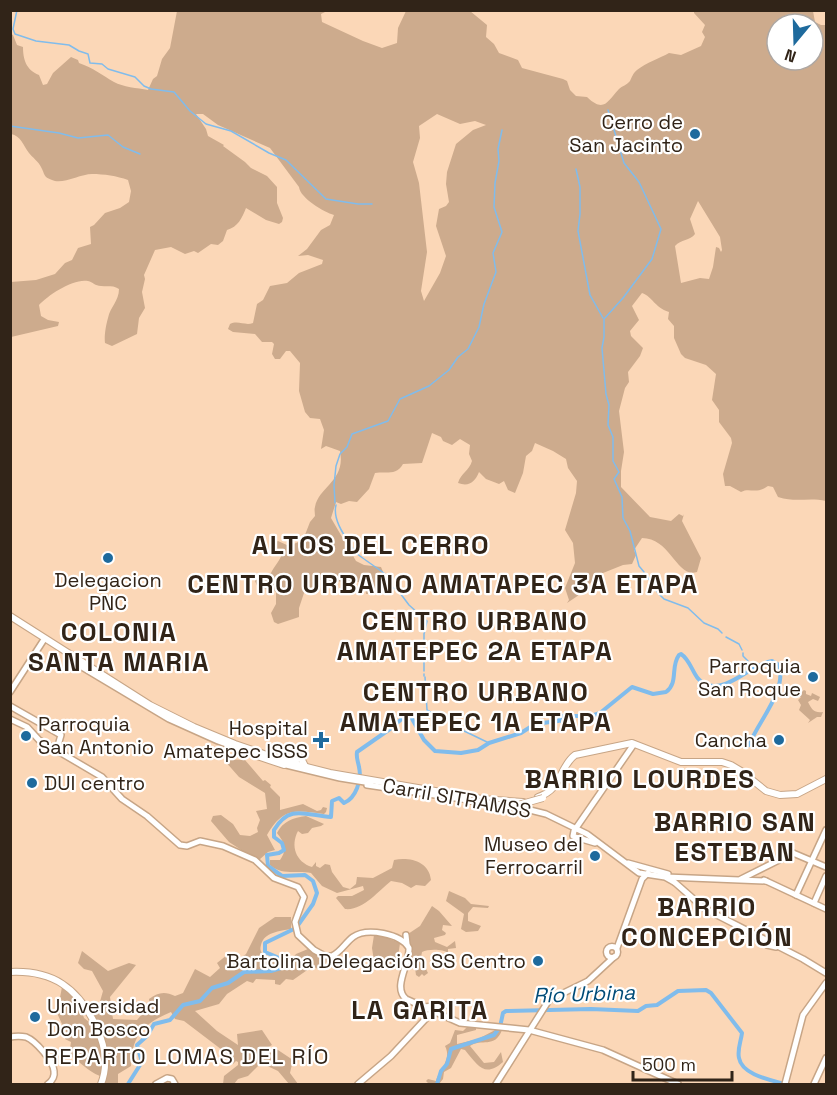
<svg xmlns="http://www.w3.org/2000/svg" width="837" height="1095" viewBox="0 0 837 1095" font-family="'Space Grotesk',sans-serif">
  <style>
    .green { fill: #cdab8d; fill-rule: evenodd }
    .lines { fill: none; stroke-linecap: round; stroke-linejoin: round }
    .stream { stroke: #80bcec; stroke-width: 1.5 }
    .river { stroke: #80bcec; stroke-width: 4 }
    .major-casing { stroke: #c7a586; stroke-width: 8 }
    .highway-casing { stroke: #c7a586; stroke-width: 8 }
    .major { stroke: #fff; stroke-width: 5 }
    .highway { stroke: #fff; stroke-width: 6 }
    .highway-bridge-casing { stroke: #c7a586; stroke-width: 8; stroke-linecap: butt }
    .highway-bridge { stroke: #fff; stroke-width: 6 }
    .poi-dot { fill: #1e6a9d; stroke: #fff; stroke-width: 2 }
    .labels { text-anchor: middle; stroke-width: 4.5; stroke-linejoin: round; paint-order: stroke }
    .poi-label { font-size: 20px; fill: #312418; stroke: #fff; text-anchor: end }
    .street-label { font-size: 20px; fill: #312418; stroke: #fff }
    .water-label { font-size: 21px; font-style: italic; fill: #004b77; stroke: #fff }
    .quarter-label { font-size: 22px; letter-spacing: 1.5px; fill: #312418; stroke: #fff }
    .district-label { font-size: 26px; font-weight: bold; letter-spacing: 1.5px; fill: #312418; stroke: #fff }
  </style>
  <rect width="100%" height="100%" fill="#fbd7b7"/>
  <g class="green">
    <path d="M177,11h150l-6,3 1,8 41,19 19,7 15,-5 1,-15 8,-17h64l17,14 -1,12 8,7 5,9 19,7 4,8 41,11 4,2 3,9 6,6 11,1c17,16 20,5 32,-8 3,-3 8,-4 11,-8 2,-4 3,-8 7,-11 9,-7 23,-12 32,-17l12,2 20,-9 4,-9 -3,-5 3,-7 -11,-12v-2h119l2,11 6,3h5v123l-1,4 1,4v345c-18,-4 -29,2 -48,-4l-5,-10 -5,-1c-13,9 -18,1 -27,6l-11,-6h-5l-2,-12 9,-31 -1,-5 -12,-16v-12l-7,-10 4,-26 -10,-9 -21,-7 -4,-4 -7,-16v-12l-6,-7 1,-7c-15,-5 -16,-15 -27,-19l-10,13 7,14 -9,11 1,5 12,12 -3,8 -12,16 1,10 -4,6 -6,23 5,41 -3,19v16l29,30 21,4 8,-7 4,2 1,-2 -2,7 19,37 -4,14c-20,7 -26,-34 -55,-34l-8,12 2,5 -4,9 -9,1 -20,8 -14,11 -10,11 -12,8 2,-3 -4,-12 10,-25 -2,-20 -8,-13 11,-37 1,-12 -9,-13 -2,-9 -13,-8 -18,-8 -3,8 -6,5 -3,17 -8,20 -7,-3 -4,-9 -5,3 -13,-5 -7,-7c-4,10 -10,15 -21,11 3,-10 11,-12 14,-22l-3,-7 1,-9 -10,-6 -8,6 -9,-4 -2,-4 -9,-4 -10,30 -19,1c-7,12 -16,7 -28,9l-6,16 -12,13 -8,-1 -8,3 -5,-2 -5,16 25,43 8,4 17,2 3,7 -3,19 -15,1 -1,-10c-7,-4 -30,-2 -42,-2v-3l-5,2 -2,5 -11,4 -6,18v9l-21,7 -4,-2 -3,-9 5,-9v-12l-4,-2 -14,-2 -3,-7 7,-8h9c3,-7 10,-13 11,-20l-6,-5v-6l2,-1 11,5 14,-6 7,-18 5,-6c0,-3 -1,-6 0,-9 4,-21 31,-26 25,-56l-14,-5 -5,3 3,-19 -4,-11 -10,-1 -5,-6 -6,-21 1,-28 -10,-12h-4l-6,8h-5l-3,-5 2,-10 -2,-2h-10l-7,-8 -22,-2 -5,-3 2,-5c8,-4 15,2 23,-1l4,-19 6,-4 7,-14 17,-3 12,-10 23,-9 1,-4 -15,-5 -10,1 9,-7 14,-19 9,-5 4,-10c-10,-3 -34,-17 -35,-28l-29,-39 -52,-23 -15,-11h-7l10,15 2,7 16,9 -1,1 22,16 6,6 16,8 10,11v16l6,15 -1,4 -3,2 -13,-4 -20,-12c-4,10 -8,19 -19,22l-4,11 -5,4 -7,-1 -13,9 -4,-2 -9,3 -14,-7 -16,3 -11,25 1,4 -3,13 3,16 -6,10 -2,16 -25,12 -7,-3c-1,-7 1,-18 3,-25 2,-11 11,-17 11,-29 -6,-4 -11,-2 -18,-3 -6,0 -8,-4 -13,-5 -14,-3 -40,14 -49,24l2,11 7,4 11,2 -1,4 -47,11v-55l25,-2 19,-6 10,-11 7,-3 6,-12 13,-4 -1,-17 4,-2 11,-12 15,-5 9,-6 2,-11 -3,-11c-11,-4 -24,-6 -36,-6 -12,0 -30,11 -40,6 -9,-3 -7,-6 -11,-13 -2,-5 -9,-10 -12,-14 -6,-8 -8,-17 -18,-19v-100l2,1 4,10 6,2c0,12 3,23 16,28l4,10 4,-1 6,-11 18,-16 7,3 1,3c14,5 23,12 35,19 9,5 23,6 34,8l5,-11 4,-3 5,-17 8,-11zM777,24h36v36h-36zM437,114l23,10 15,-3 11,4 -13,5 -17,14 -9,28 -1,12 3,18 -3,4 -7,3 -3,17 10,30 -6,17 -16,28 -3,-10 6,-39 -8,-69 -6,-21 7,-24 -1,-12zM698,201l22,36 2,13 -1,2 -2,-4 -3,-1 -3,20 -4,12 -9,-1 -19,5 -6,-37c6,-7 15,-5 20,-12l-5,-15z"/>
    <path d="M795,689l5,4 4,-3 2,1v3l5,2 1,-3 8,4 -2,4 -5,-2 -5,3c4,8 6,11 15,10l-2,5h-4l-9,6 2,-3 -11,-10 2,-5 -3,-5 3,-3h-4l-8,-6z"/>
    <path d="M226,759l19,1 18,21 2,-1 6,5 -1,2 10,10v13l23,-6 14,7 4,-1 2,-3 4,1 -1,4 -2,2c-28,-4 -41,-7 -57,21l8,15 -7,2 -9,8 -4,-1 -26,-17 -18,-21 2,-5 8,-1 12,9 7,11 10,1 8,-4 -1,-4 3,-8 -4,-9 11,-2 -2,-16 -26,-16 -15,-17z"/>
    <path d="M306,816l18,8 -3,2 -9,2 -4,5 -6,1 -4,-3c-8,15 -2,31 14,36l4,-5v4l4,2 5,-4 5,1 2,7 11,15 7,2 6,-5 1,-7 16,1 19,-10 2,-8c15,-3 35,1 37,20l-6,6 -9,-1 -5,3 -9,-5 -11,-2c-13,10 -28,30 -46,28l-9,-11 2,-2h14l12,-6 -1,-4 -26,7 -15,-7 -11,-13c-14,-3 -29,3 -41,-8v-5h10c8,-11 4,-18 -3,-27 6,-12 16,-15 29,-17z"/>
    <path d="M449,891l16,7 6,6 18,2 -1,2 -15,-1 -5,6v8l13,5 -3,5 -12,1 -5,-3 3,-15 -18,-13z"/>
    <path d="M432,906l7,5 13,15 -9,-1 -1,5 4,3 -1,2 -11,3 1,4 12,5 8,-6 1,7 -8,1v4c-5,-4 -20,-4 -26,-1l-2,11h3l5,10 -4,3 -2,-2 -3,3 -3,-2 -1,-7 -8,-4 1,-30 12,-8z"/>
    <path d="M275,917h16v12c-11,2 -27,3 -30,16 -1,4 -1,6 2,9 5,5 12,4 17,11l4,1 2,-6h5l5,-6 12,-5 21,11 -10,10 -6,-4 -20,14 -7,-1 -6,6 -5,-1v-4l-19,-1 -3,4 -6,-2 -20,13 -8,10 -24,7 22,20 21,14 -1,-11 25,-4 10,15 -7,4 10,-1 18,12 -3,13 8,11h-9l-11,-13 -17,-8 -13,13 -10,3 -4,5h-11l1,-8 14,-11v-3l-2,-1 -3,3 -5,-5 2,-3 -46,-35 -9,-2 -4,-7c-28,12 -39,23 -40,54l-13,8v10h-15l5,-12v-20l-5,-18 -8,-14v-8l4,-7 4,-14 -11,-20 -8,-2 -6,-6 4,-12 26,20 21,-8 7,2 -26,32 3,22 24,1 13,-15 -1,-6c9,-7 16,-8 26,-3l8,-3 12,-24 15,8 10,-9 -3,-5 10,-8 11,5 8,-6 13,-26z"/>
    <path d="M374,935h6l20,8 -2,15 -7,9 -17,-6 -2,-13z"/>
    <path d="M62,987l17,16 5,15c2,2 5,3 7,6 10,10 14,40 9,52 -13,-5 -19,-14 -31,-21l2,-13 -6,-3 1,-9 -5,-2 1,-4 -5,-11z"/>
    <path d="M468,1026l8,1v3l-19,5v9l21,-5 19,-10 5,1c-7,19 -21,8 -32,16l14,17 10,-1 7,-10 2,10c-18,16 -25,4 -38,-12l-4,-1 -10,19 -7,4 -1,7 -4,5h-10l-3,-3 2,-2 8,2c4,-13 16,-21 9,-35l5,-3 5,-13 8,1z"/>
  </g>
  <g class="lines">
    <g class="stream">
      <path d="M17,10l-4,19 2,5 21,7 33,4 10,6 9,3 2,9 12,1 6,5 27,8 9,9 7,3 23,3 16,19 16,13 25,7 38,22 17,7 40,39 32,5h14"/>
      <path d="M608,110l16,53 15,19 22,47 -9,30 -29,39 -19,21v18l-2,11 4,46 3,11 -1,20 5,12v24l6,11 -5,7 8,18 1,21 7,13 9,35 5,6"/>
      <path d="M10,126l49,7 19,5 30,-3 15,12 17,7"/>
      <path d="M576,169l4,18v27l-2,17 12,64 13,23"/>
      <path d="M335,503l-1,-18 2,-19 4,-12 7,-7 5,-13 36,-13 12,-22 29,-13 20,-16 9,-13 10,-8 11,-22 5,-23 12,-32 -3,-19 9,-21 -8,-25 1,-24 4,-22 -1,-12 4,-19"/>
      <path d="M336,505c-4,16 11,34 19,47 1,2 24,17 30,22"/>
      <path d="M386,576l4,9 10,8 9,12 18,16 -3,13v37"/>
      <path d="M647,576l11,17 6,6 24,9 16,15 14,6 4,4"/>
      <path d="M726,637l13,7 3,6"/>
      <path d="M743,653v3l5,5"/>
      <path d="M424,674v2"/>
      <path d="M425,677l2,33 10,6h6l13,10"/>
      <path d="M558,721l10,4"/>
      <path d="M458,728l31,15"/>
    </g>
    <g class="river">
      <path d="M128,1084l12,-19 1,-6 -4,-14 10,-9 7,-12 16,-4 13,-15 17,-4 12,-13 16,-5 16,-11 27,-1 10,-3 1,-3 -5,-8 -12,-5v-9l31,-15 17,-24 4,-11 -4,-12 -8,-6 -23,1 -14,-10 -1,-11 12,-2 5,-3 -2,-7 -8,-6v-7c16,-27 33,-14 57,-13l1,-16 7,-3 5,5c12,-5 18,-23 15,-36 -1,-6 -3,-9 -2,-15l33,-23 14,-12h7l13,23 11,11 26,2 17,-3 11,-7 32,-10 14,-9 23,-3 5,-5h28l9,-3 32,-26 21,7 13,-2c13,-10 4,-25 13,-37l2,-1c11,7 12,25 24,30 22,10 47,-21 67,-23l7,4c8,26 -20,55 -30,80l-2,1"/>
      <path d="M437,1084l4,-13 6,-7 4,-15 43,-14 6,-8 3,-14 3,-2 85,-2 47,2 8,-5 11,-1 21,-14 28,-1 5,3 31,40c-1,8 -5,17 -3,25 3,17 32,22 46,26"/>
    </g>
    <defs>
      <g id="major">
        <path d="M77,664l92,55 49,22 44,16"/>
        <path d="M10,692l33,-51"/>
        <path d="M10,706l51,29 -4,14"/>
        <path d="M10,719l17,8 12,13 63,37 20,22 25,17 33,29 7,1 13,-5 23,5 32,14 19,18 24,9 6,10 -9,25 3,13 16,15 11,6h7c9,-4 13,-13 21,-19 14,-10 48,-3 56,11 1,16 -17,39 -3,51l54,24 69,7 74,20 75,34"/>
        <path d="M282,764l58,14 31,5"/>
        <path d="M367,785l95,14"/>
        <path d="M514,806l32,8 41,20 52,39 26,4 9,5"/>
        <path d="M595,843l-20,-6 -2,-1 1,-5 60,-87"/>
        <path d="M628,863l40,11"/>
        <path d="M666,877l100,4"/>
        <path d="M741,879l52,-26 33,14"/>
        <path d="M672,880l33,29 98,50 23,14"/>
        <path d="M764,880l62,29"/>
        <path d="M796,895l30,-65"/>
        <path d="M814,903l12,-27"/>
        <path d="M406,935l1,9"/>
        <path d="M753,935l14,10 9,2"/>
        <circle cx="612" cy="952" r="5.5"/>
        <path d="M617,948l25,-69 6,-6"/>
        <path d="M423,1007l23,-2"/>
        <path d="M10,1037c6,-1 11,-1 16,0 10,4 27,24 28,34 1,6 -2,10 -6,13"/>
        <path d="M156,1084l11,-6 5,1 3,5"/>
        <path d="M358,1084l33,-28 41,-44"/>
        <path d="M496,1084l53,-84 39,-19 26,-24"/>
        <path d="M785,1084l18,-69 23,-32"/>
        <path d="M814,1084l12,-26"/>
      </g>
      <g id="highway">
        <path d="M10,616l140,89 44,22 41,17 52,18 43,11 152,26 41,3"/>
        <path d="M260,757l24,8"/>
        <path d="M289,762l12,-4 4,8"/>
        <path d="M538,797c25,-8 20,-29 37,-42l57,-12 49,19h41l9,3 10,6 25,20 14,4 17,-1 29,-15"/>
        <path d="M10,972c43,-2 68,16 86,54 9,19 13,38 5,58"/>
      </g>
    </defs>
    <use href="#major" class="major-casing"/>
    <use href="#highway" class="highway-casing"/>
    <use href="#major" class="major"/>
    <use href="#highway" class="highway"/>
    <defs>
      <path id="highway-bridge" d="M465,800l46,7 32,-9"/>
    </defs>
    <use href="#highway-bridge" class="highway-bridge-casing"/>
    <use href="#highway-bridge" class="highway-bridge"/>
  </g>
  <g class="poi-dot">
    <circle cx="695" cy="134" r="6"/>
    <circle cx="108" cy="558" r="6"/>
    <circle cx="813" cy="677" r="6"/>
    <circle cx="26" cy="736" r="6"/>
    <path d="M318 731h6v6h6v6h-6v6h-6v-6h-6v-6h6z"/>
    <circle cx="779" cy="740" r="6"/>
    <circle cx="32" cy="783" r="6"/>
    <circle cx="595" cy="856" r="6"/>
    <circle cx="538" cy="961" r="6"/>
    <circle cx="35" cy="1017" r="6"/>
  </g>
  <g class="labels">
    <g class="poi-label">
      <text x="683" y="129">Cerro de<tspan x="683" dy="23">San Jacinto</tspan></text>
      <text x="108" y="587" text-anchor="middle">Delegacion<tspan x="108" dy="23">PNC</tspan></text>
      <text x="801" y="673">Parroquia<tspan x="801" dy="23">San Roque</tspan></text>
      <text x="38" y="731" text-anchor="start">Parroquia<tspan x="38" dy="23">San Antonio</tspan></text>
      <text x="308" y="735">Hospital<tspan x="308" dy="23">Amatepec ISSS</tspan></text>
      <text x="767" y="747">Cancha</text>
      <text x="44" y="790" text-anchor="start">DUI centro</text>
      <text x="583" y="851">Museo del<tspan x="583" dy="23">Ferrocarril</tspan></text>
      <text x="526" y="968">Bartolina Delegación SS Centro</text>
      <text x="47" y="1013" text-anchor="start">Universidad<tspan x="47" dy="23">Don Bosco</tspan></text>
    </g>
    <g class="street-label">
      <text transform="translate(457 798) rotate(10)" y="7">Carril SITRAMSS</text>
    </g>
    <g class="water-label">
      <text transform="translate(584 994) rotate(-2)" y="7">Río Urbina</text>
    </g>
    <g class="quarter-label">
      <text x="187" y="1064">REPARTO LOMAS DEL RÍO</text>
    </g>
    <g class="district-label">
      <text x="371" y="554">ALTOS DEL CERRO</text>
      <text x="443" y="593">CENTRO URBANO AMATAPEC 3A ETAPA</text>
      <text x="475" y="630">CENTRO URBANO<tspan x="475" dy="30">AMATEPEC 2A ETAPA</tspan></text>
      <text x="119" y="641">COLONIA<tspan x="119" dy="30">SANTA MARIA</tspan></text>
      <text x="476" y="701">CENTRO URBANO<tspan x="476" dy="30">AMATEPEC 1A ETAPA</tspan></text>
      <text x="640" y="788">BARRIO LOURDES</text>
      <text x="735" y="831">BARRIO SAN<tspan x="735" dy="30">ESTEBAN</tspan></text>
      <text x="707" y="916">BARRIO<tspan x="707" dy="30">CONCEPCIÓN</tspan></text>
      <text x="420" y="1019">LA GARITA</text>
    </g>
  </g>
  <rect width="837" height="1095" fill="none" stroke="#312418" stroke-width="24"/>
  <g transform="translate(795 42) rotate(199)"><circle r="28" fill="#ffffff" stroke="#ada7a3" stroke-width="1.5"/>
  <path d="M0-4.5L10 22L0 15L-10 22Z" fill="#1e6a9d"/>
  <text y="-9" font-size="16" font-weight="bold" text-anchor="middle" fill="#312418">N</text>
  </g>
  <path d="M633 1071v9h99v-9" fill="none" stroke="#312418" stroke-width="3"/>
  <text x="642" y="1071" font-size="18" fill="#312418" stroke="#ffffff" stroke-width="4.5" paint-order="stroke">500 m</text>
</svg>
